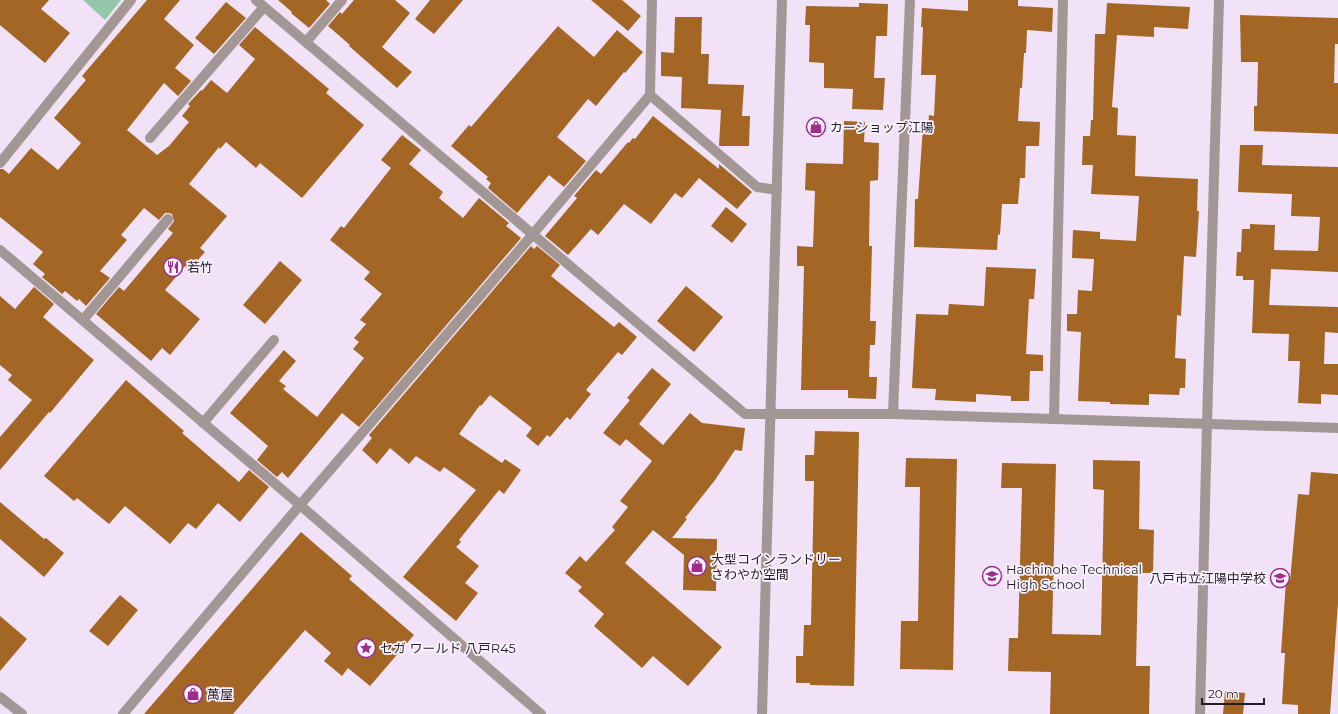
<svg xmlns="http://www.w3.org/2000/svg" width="1338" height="714" viewBox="0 0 1338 714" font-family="Montserrat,'Noto Sans JP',sans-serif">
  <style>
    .green { fill: #93c8ab }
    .building { fill: #a36625 }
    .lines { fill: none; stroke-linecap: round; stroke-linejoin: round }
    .minor { stroke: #a39796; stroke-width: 10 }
    .tertiary { stroke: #a39796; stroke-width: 10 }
    .labels { text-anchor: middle; stroke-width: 3.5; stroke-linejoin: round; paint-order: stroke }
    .poi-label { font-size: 13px; fill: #231e25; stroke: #fbf2ff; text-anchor: start }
  </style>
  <rect width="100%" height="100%" fill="#f1e2f8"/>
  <path class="green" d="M83,0h38l-16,20z"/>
  <g class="building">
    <path d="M0,0h49l-8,9 29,24 -25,30 -45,-38z"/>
    <path d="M147,0h33l-16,19 30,26 -19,23 16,13 -13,15 -14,-13 -37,47 30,25 12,-9 20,-24 -7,-6 8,-10 -2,-2 13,-14 1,1 9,-11 16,13 28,-34 -16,-14 16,-18 74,62 -3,4 38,32 -62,73 -42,-35 -4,5 -30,-26 -6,7 -1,-2 -30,37 38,32 -27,32 5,4 -16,18 -4,-4 -20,24 35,29 -30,36 -8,-7 -11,13 -55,-47 23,-27 5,4 49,-58 -5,-4 6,-8 -2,-7 -3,-1h-4l-6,7 -15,-12 -23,27 6,5 -27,31 10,7 -24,28 -7,-7 -2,2 -12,-10 -3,3 -20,-17 3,-3 -12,-10 10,-12 -43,-35v-48h3l6,5 22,-26 27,22 23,-27 -27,-25 32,-38 -4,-4z"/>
    <path d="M278,0h48l4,4 -21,24 -18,-15 1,-1z"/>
    <path d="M354,0h41l15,13 -28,34 30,25 -15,16 -48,-42 1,-1 -22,-19 12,-14 2,2z"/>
    <path d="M430,0h33l-29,34 -19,-15z"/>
    <path d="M591,0h31l19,16 -13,15z"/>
    <path d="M968,0h50v6l35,2 -1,24 -25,-2 -1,23h-2l-2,35h-2l-2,33 22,1 -1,24h-13l-1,32h-5l-2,26h-16l-2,31 -2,-1 -1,16 -83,-3 1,-48h3l5,-72h5l1,-12 5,1 2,-41h-15l2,-48h-2l1,-19 46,3z"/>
    <path d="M226,2l20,16 -32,36 -19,-16z"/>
    <path d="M859,3l29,1 -1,32h-11l-2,42h11l-2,32 -31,-1 1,-20 -29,-1v-25l-15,-1 1,-37h-5l1,-19 53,1z"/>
    <path d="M1107,3l83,4 -2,22 -34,-2v10l-37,-2 -5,72 6,1 -1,27 19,1 -1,40 63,3 -1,32h2l-3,46 -12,-1 -3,60 -4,-1 -2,43 11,1 -1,29h-5l-1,7 -30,-1v11l-39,-1v-2l-32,-1 3,-69 -14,-1v-17h10l1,-24 14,1 2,-32 -22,-1 1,-28 27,2v7l36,2 3,-45 -48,-2 2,-29h-11l1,-29h7l1,-16h2l2,-86h13h-3z"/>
    <path d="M1240,15l98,3v26h-3l-1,39h4v51l-84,-3v-25h3l1,-44h-17z"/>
    <path d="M675,17h27l-1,37h8l-1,30 36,1 -2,31h8l-1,30h-30l2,-36 -40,-2 1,-31 -21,-1v-24l13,1z"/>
    <path d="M558,26l36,31 23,-27 26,22 -18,21 -1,-1 -28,34 -8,-7 -31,38 29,24 -22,26 -15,-12 -32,38 -29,-25 3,-5 -5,-4 2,-2 -37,-31 18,-21 2,2z"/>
    <path d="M653,116l66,53v-5l33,28 -15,17 -38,-31 -17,20 -7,-5 -24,31 -27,-20 -26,31 -7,-6 -23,26 -23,-19 32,-38 -3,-2 22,-26 5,4 27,-32 1,1 4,-5 2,1z"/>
    <path d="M844,121l21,1 -1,20 15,1 -1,37 -8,1 -1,65h3l-2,75h6l-1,24h-5l-1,32h8l-1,22 -28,-1v-8h-47l3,-124h-7v-20l16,1 2,-56 -10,-1 1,-27 37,1z"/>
    <path d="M402,135l19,15 -12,14 34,28 -4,6 24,20 16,-20 30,25 -3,3 15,12 -162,189 -17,-14 -54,65 -6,-6 -5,5 -20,-17 11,-14 -38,-33 54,-63 12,11 -17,20 7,5 -3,3 34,28 47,-59 -11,-9 6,-7 -5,-4 12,-14 -6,-4 22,-26 -18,-15 6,-7 -40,-32 11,-14 3,2 47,-60 -10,-8z"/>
    <path d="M1240,145h23l-1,20 76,2v105l-67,-3 -2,36 69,2v26l-13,-1 -1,32h14v31l-17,-1v10l-23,-1 2,-42h-12l1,-27 -37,-1 2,-53h-11v-4h-7l1,-24h4l1,-23h8v-5l25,1 -1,25 44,1 2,-34 -29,-1 1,-22 -54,-2z"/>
    <path d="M726,207l21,17 -15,19 -21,-17z"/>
    <path d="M531,246l3,3 3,-3 23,19 -9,11 63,51 5,-5 18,15 -15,18 -4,-3 -32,38 5,4 -21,26 -3,-3 -17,20 -3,-2 -9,11 -12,-10 6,-8 -42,-33 -9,11 -1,-1 -21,29 43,29 3,-4 16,11 -17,24 -5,-4 -40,50 2,2 -5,5 23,19 -14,17 13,10 -22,28 -53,-44 73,-87 -32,-23 -4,5 -24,-16 -7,8 -19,-16 -13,16 -15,-14 10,-12 -3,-3z"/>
    <path d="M280,261l22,19 -37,44 -22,-19z"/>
    <path d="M986,267l50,2 -2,30h-5l-3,55 17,1v16h-13l-1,30h-18v-5l-35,-2v8l-41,-2 1,-11 -24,-1 4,-74 32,1 1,-11 35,2z"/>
    <path d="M686,286l37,31 -29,35 -37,-31z"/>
    <path d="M34,287l20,17 -11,13 51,43 -44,53 -1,-1 -49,58v-33l32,-37 -24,-20 4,-5 -12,-10v-69l15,13z"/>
    <path d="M652,368l19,16 -32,40 24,21 27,-32 12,10 43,5 -3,23 -7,-1 -20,30 -30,38 2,1 -15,19 45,1 -1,52 -33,-1 1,-35 -31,-25 -28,33 97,84 -34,39 -35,-30 -11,12 -48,-42 10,-12 -26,-23 4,-4 -17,-14 15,-17 6,6 29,-32 -3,-3 16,-20 -8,-6 32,-40 -26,-22 -6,7 -17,-13 27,-33 -3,-2z"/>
    <path d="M126,380l58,51 -2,2 57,49 10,-12 20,17 -29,35 -22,-19 -22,26 -8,-6 -18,21 -45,-38 -16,18 -32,-26 -3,3 -30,-25z"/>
    <path d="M815,431l44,1 -5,254 -44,-1v-2h-14v-27h7l1,-31h7l3,-144h-9v-26h9z"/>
    <path d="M906,458l51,1 -4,211 -53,-1 1,-48h17l2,-134h-15z"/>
    <path d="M1093,460l47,1 -1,68 15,1 -1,43h-15l-2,93h14l-1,48h-99l1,-42 -43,-1 1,-33h9l4,-150h-21l1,-25 54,1 -4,170 49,1 3,-145 -11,-1z"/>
    <path d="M1311,472l27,2v129l-8,111h-32v-9l-16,-1 3,-51h-4l5,-72h4l8,-87 11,1z"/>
    <path d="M0,502l44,37 2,-1 18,15 -20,24 -44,-38z"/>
    <path d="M301,532l51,44 -3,3 65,56 -44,51 -22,-18 -6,8 -18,-15 7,-8 -26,-23 -72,84h-89z"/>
    <path d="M120,595l18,15 -30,36 -19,-15z"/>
    <path d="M0,616l27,23 -27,32z"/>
    <path d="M1225,691l20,2 -2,21h-20z"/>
  </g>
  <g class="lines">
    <g class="minor">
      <path d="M256,0l489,414h148l445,14"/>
      <path d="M306,42l36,-42"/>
      <path d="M650,95l107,92 20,3"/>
      <path d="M150,138l114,-131"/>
      <path d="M0,163l131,-163"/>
      <path d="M0,250l300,255 241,209"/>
      <path d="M83,320l85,-101"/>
      <path d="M893,414l17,-414"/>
      <path d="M1054,419l9,-419"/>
      <path d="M203,423l71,-83"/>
      <path d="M123,714l177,-209 233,-271 117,-139 2,-95"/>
      <path d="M1200,714l7,-291 12,-423"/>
    </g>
    <g class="tertiary">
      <path d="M0,697l22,17"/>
      <path d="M762,714l20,-714"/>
    </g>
  </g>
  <defs>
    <symbol id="shop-ring" viewBox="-11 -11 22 22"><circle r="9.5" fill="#fbf2ff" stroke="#9c2e8e" stroke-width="1.5"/><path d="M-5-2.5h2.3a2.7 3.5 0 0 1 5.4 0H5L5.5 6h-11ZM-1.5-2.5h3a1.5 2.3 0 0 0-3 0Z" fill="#9c2e8e"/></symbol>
    <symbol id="restaurant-ring" viewBox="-11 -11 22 22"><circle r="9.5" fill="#fbf2ff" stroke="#9c2e8e" stroke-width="1.5"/><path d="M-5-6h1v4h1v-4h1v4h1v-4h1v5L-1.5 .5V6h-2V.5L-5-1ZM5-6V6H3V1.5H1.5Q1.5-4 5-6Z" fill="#9c2e8e"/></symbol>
    <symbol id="school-ring" viewBox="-11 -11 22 22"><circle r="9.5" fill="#fbf2ff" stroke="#9c2e8e" stroke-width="1.5"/><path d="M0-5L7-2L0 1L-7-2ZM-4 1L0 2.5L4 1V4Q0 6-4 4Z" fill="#9c2e8e"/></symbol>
    <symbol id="sight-ring" viewBox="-11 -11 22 22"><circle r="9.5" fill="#fbf2ff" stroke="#9c2e8e" stroke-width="1.5"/><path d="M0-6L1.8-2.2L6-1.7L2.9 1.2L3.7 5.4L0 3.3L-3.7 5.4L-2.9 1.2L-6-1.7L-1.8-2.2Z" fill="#9c2e8e"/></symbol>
  </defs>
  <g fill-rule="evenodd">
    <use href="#shop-ring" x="805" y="116" width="22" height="22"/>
    <use href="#restaurant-ring" x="162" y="256" width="22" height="22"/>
    <use href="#shop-ring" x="686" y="555" width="22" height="22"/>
    <use href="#school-ring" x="981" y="565" width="22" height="22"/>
    <use href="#school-ring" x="1269" y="567" width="22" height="22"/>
    <use href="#sight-ring" x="355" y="637" width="22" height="22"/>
    <use href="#shop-ring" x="182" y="683" width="22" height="22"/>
  </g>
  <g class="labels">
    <g class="poi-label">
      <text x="830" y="132">カーショップ江陽</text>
      <text x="187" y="272">若竹</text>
      <text x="711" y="564">大型コインランドリー<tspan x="711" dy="15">さわやか空間</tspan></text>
      <text x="1006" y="574">Hachinohe Technical<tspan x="1006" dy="15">High School</tspan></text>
      <text x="1266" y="583" text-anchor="end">八戸市立江陽中学校</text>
      <text x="380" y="653">セガ ワールド 八戸R45</text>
      <text x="207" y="699">萬屋</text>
    </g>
  </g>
  <path d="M1202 698v6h62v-6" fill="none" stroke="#231e25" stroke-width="2"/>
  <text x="1208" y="698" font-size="12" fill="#231e25" stroke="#fbf2ff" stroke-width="3" paint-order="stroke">20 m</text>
</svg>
